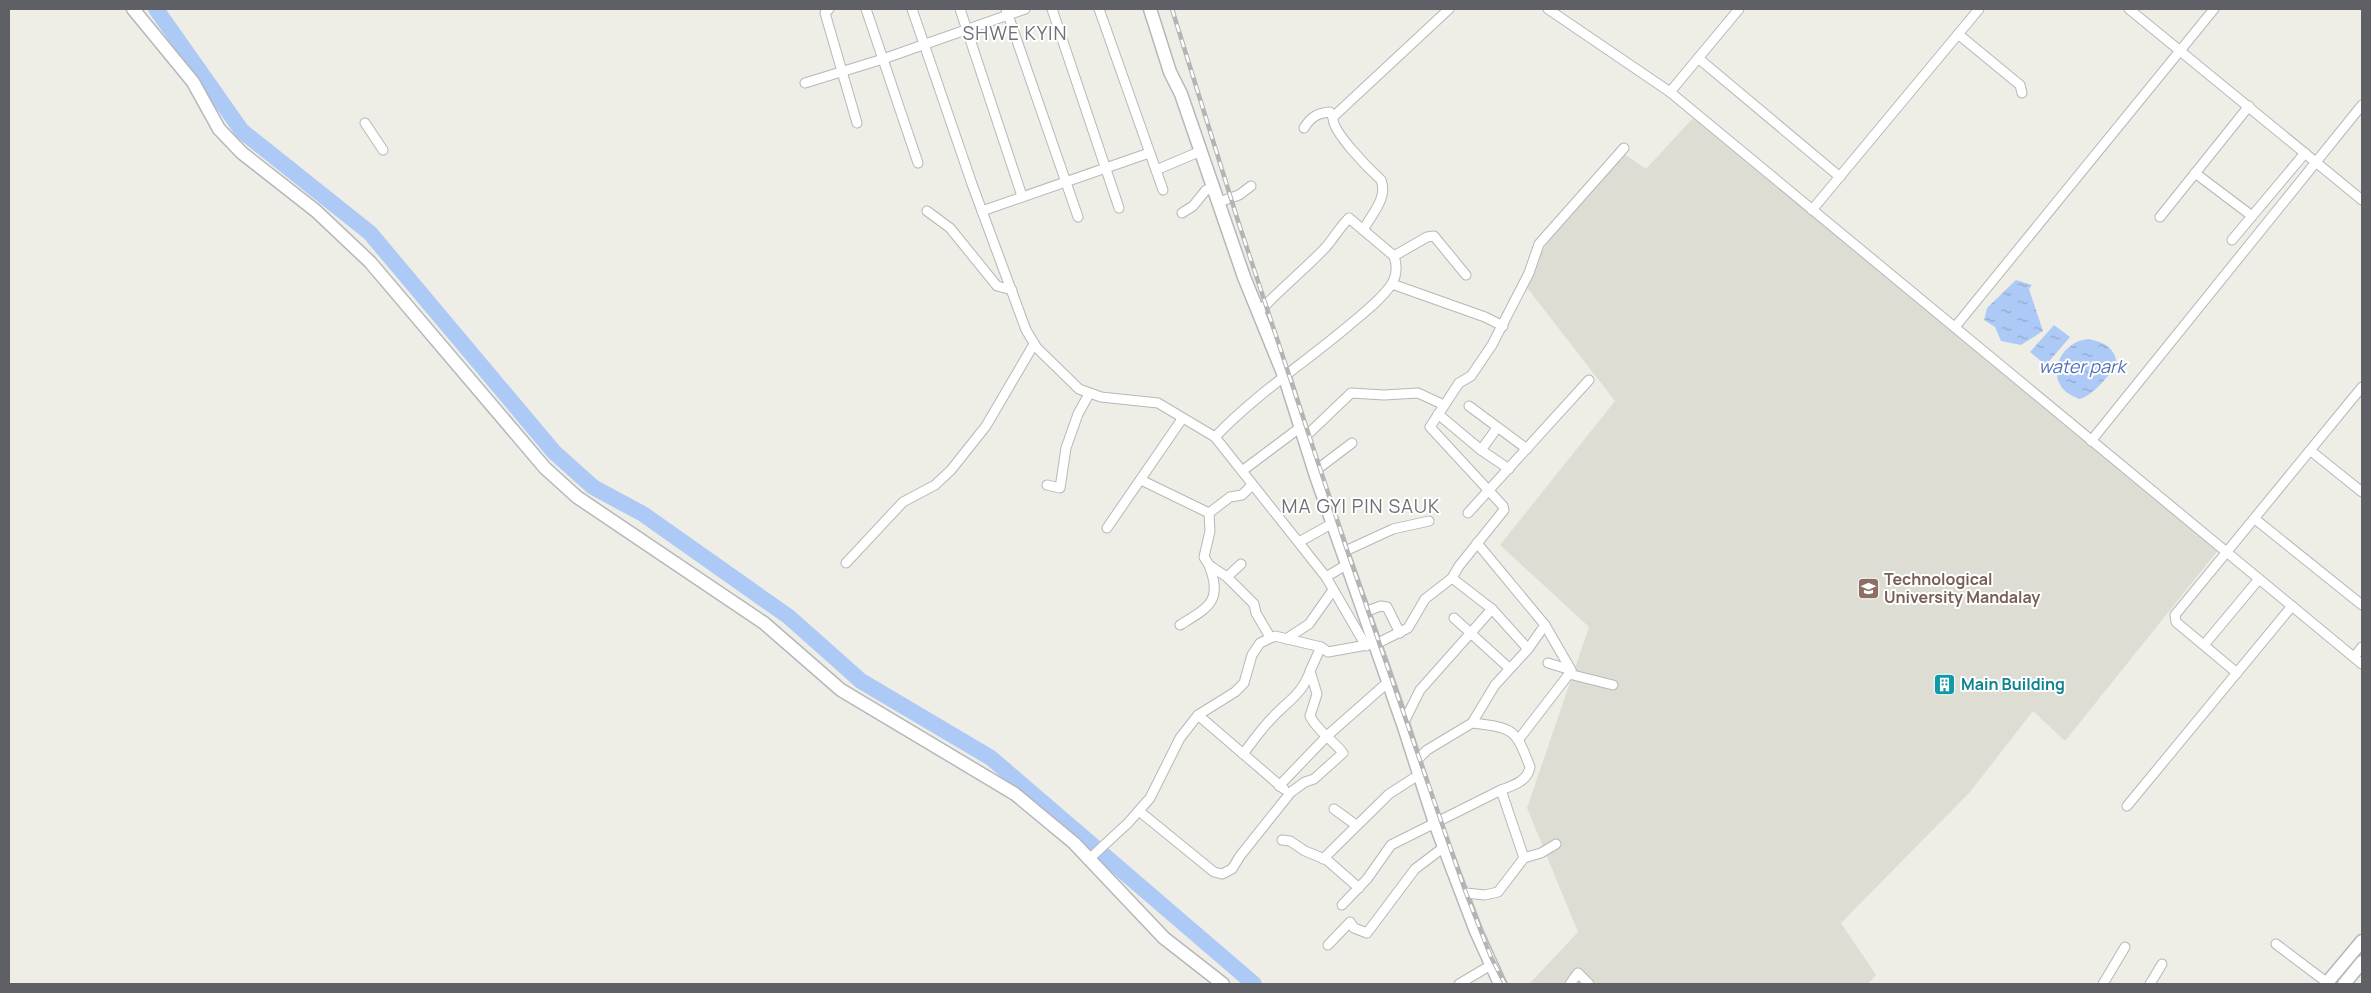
<svg xmlns="http://www.w3.org/2000/svg" width="2371" height="993" viewBox="0 0 2371 993" font-family="Manrope,sans-serif">
  <style>
    .education { fill: #deddd4 }
    .water { fill: url(#water-ripples) }
    .lines { fill: none; stroke-linecap: round; stroke-linejoin: round }
    .river { stroke: #adcaf7; stroke-width: 16 }
    .street-casing { stroke: #b6b7bb; stroke-width: 11 }
    .secondary-casing { stroke: #b5b7bc; stroke-width: 15 }
    .street { stroke: #fff; stroke-width: 9 }
    .secondary { stroke: #fff; stroke-width: 12 }
    .rail-casing { stroke: #b4b4b5; stroke-width: 4.5 }
    .rail { stroke: #fff; stroke-width: 2.5; stroke-dasharray: 8; stroke-linecap: butt }
    .labels { text-anchor: middle; stroke-width: 4; stroke-linejoin: round; paint-order: stroke }
    .education-label { font-size: 16px; font-weight: bold; fill: #785e54; stroke: #fff; text-anchor: start }
    .culture-label { font-size: 16px; font-weight: bold; fill: #0d838f; stroke: #fff; text-anchor: start }
    .water-label { font-size: 18px; font-style: italic; fill: #5272b9; stroke: #fff }
    .quarter-label { font-size: 19px; letter-spacing: 1px; fill: #6f7177; stroke: #fff }
  </style>
  <defs>
    <pattern id="water-ripples" width="26" height="14" patternUnits="userSpaceOnUse" patternTransform="scale(1.25)"><rect width="26" height="14" fill="#adcaf7"/><path d="M2 4q2-2 4 0t4 0M15 11q2-2 4 0t4 0" fill="none" stroke="#90a7cc"/></pattern>
  </defs>
  <rect width="100%" height="100%" fill="#eeeee6"/>
  <path class="education" d="M1693,118l526,431 -154,192 -32,-30 -63,81 -129,131 35,52 -8,9h-339l49,-52 -51,-124 62,-181 -89,-82 115,-144 -94,-121 95,-132 30,21z"/>
  <g class="water">
    <path d="M2016,280l16,5 -3,4 14,42 -22,14 -20,-4 -6,-14 -11,-7 3,-12z"/>
    <path d="M2054,325l16,12 -24,28 -16,-13z"/>
    <path d="M2088,339c16,3 26,8 29,24 -8,13 -24,33 -38,36 -4,-2 -11,-5 -14,-8 -20,-20 -1,-50 23,-52z"/>
  </g>
  <g class="lines">
    <path class="river" d="M156,9l86,122 128,102 184,219 39,35 50,27 146,103 72,64 130,77 263,226"/>
    <defs>
      <g id="street">
        <path d="M829,9l-4,4 32,110"/>
        <path d="M866,9l52,154"/>
        <path d="M912,9l60,175 54,146 11,18 42,41 22,8 57,6 57,34 111,140 40,69"/>
        <path d="M960,9l62,187"/>
        <path d="M1006,9l72,208"/>
        <path d="M1052,9l67,199"/>
        <path d="M1099,9l64,181"/>
        <path d="M1548,9l122,83 692,572"/>
        <path d="M2129,9l233,191"/>
        <path d="M1958,34l62,51 2,8"/>
        <path d="M1698,58l142,119"/>
        <path d="M805,83l78,-24 142,-50"/>
        <path d="M1670,92l69,-83"/>
        <path d="M365,123l18,27"/>
        <path d="M1304,128c7,-11 13,-15 26,-16l3,5"/>
        <path d="M1156,170l45,-19"/>
        <path d="M2195,173l57,43"/>
        <path d="M1219,202l20,-7 12,-9"/>
        <path d="M1812,210l167,-201"/>
        <path d="M927,211l23,17 47,58 15,4"/>
        <path d="M982,211l167,-58"/>
        <path d="M1182,213l11,-7 13,-16 8,-1"/>
        <path d="M2160,217l89,-111"/>
        <path d="M1363,230c9,-16 25,-32 18,-50 -11,-10 -50,-49 -48,-63l116,-108"/>
        <path d="M2232,240l73,-87"/>
        <path d="M1394,256l33,-19 7,-1 32,39"/>
        <path d="M1392,284l93,33 18,9"/>
        <path d="M1955,327l259,-318"/>
        <path d="M1469,406l58,43"/>
        <path d="M1438,414l43,36 28,19"/>
        <path d="M1215,437c40,-42 88,-73 132,-110 15,-13 33,-26 44,-42 6,-9 6,-20 3,-29l-45,-38c-10,10 -15,20 -24,30 -22,23 -45,41 -67,65"/>
        <path d="M1305,437l46,-44 33,2 34,-2 26,12"/>
        <path d="M2091,441l271,-336"/>
        <path d="M1481,450l16,-22"/>
        <path d="M2311,451l51,41"/>
        <path d="M1242,471l60,-45"/>
        <path d="M1315,471l37,-28"/>
        <path d="M1141,480l68,33 21,-16 12,-2 9,-9"/>
        <path d="M1047,485l13,3 6,-40 12,-34 11,-20"/>
        <path d="M1209,513l1,18 -6,26 5,8 18,12 27,27 2,9 14,24"/>
        <path d="M1468,513l121,-133"/>
        <path d="M2255,519l107,86"/>
        <path d="M1107,528l75,-109"/>
        <path d="M1299,542l34,-19"/>
        <path d="M1477,543l68,82 26,45 -2,4 44,11"/>
        <path d="M1343,552l50,-23 36,-8"/>
        <path d="M846,563l57,-61 32,-17 16,-15 35,-44 48,-82"/>
        <path d="M1227,577l14,-13"/>
        <path d="M1326,577l20,-12"/>
        <path d="M1452,578l40,31 36,40"/>
        <path d="M1364,612l17,-6 6,1 13,26"/>
        <path d="M1454,618l55,50"/>
        <path d="M1180,625c29,-18 43,-24 29,-60"/>
        <path d="M1286,639l23,-15 24,-34"/>
        <path d="M2204,645l55,-66"/>
        <path d="M2354,657l8,-10"/>
        <path d="M1548,663l23,7"/>
        <path d="M2237,673l-61,-51 -1,-7 187,-228"/>
        <path d="M1198,715l86,74"/>
        <path d="M1472,723c42,5 43,5 58,44 -2,14 -18,19 -29,23"/>
        <path d="M1403,724l17,-34 72,-81"/>
        <path d="M1519,739l50,-65"/>
        <path d="M1243,754c10,-13 19,-26 30,-37 16,-17 28,-22 37,-45"/>
        <path d="M1416,761l11,-11 45,-27 23,-38 33,-36 17,-24"/>
        <path d="M1279,786l49,-51 59,-52"/>
        <path d="M2127,806l165,-200"/>
        <path d="M1334,809l22,16"/>
        <path d="M1139,811l75,61 8,2 10,-5 8,-13 51,-64 14,-10 9,-3 29,-26c-10,-13 -26,-22 -33,-37l7,-22 -7,-23 11,-24"/>
        <path d="M1282,840l8,1 15,10 22,9 32,28"/>
        <path d="M1323,859l66,-65 31,-20"/>
        <path d="M1088,860l40,-37 22,-25 30,-60 18,-23 37,-23 9,-9 8,-28 8,-12 15,-7 46,11 7,5 50,-9 30,-15 17,-29 27,-21 7,-12 45,-56 -1,-4 -73,-79 29,-44 12,-7 21,-31 37,-72 10,-29 85,-96"/>
        <path d="M1460,889l6,4 19,2 13,-3 26,-34 17,-5 15,-9"/>
        <path d="M1342,905l25,-26 24,-34 110,-55 23,68"/>
        <path d="M2276,944l53,40"/>
        <path d="M1328,945l22,-23 4,6 13,5 48,-64 29,-22"/>
        <path d="M1459,984l32,-19"/>
        <path d="M1570,984l8,-11 11,11"/>
        <path d="M2103,984l22,-37"/>
        <path d="M2150,984l12,-20"/>
      </g>
      <g id="secondary">
        <path d="M133,9l60,73 26,47 23,24 74,58 54,51 175,206 32,29 187,126 77,67 174,104 59,49 90,95 59,46"/>
        <path d="M1150,9l20,63 11,22 63,183 41,101 31,98 87,248 32,99 41,108 24,53"/>
        <path d="M2326,984l36,-43"/>
        <path d="M2344,984l18,-22"/>
      </g>
    </defs>
    <use href="#street" class="street-casing"/>
    <use href="#secondary" class="secondary-casing"/>
    <use href="#street" class="street"/>
    <use href="#secondary" class="secondary"/>
    <defs>
      <path id="rail" d="M1172,9l66,212 109,329 119,343 25,64 14,27"/>
    </defs>
    <use href="#rail" class="rail-casing"/>
    <use href="#rail" class="rail"/>
  </g>
  <defs>
    <symbol id="university-square" viewBox="-11 -11 22 22"><rect x="-9" y="-9" width="18" height="18" rx="4" fill="#8d6e63" stroke="#fff"/><path d="M0-5L7-2L0 1L-7-2ZM-4 1L0 2.5L4 1V4Q0 6-4 4Z" fill="#fff"/></symbol>
    <symbol id="building-square" viewBox="-11 -11 22 22"><rect x="-9" y="-9" width="18" height="18" rx="4" fill="#0f9aa8" stroke="#fff"/><path d="M-4-6H4V6H1V3H-1V6H-4ZM-2.5-4.3h1.7v1.8h-1.7ZM.8-4.3h1.7v1.8H.8ZM-2.5-1h1.7V.8h-1.7ZM.8-1h1.7V.8H.8Z" fill="#fff"/></symbol>
  </defs>
  <g fill-rule="evenodd">
    <use href="#university-square" x="1856" y="576" width="25" height="25"/>
    <use href="#building-square" x="1932" y="672" width="25" height="25"/>
  </g>
  <g class="labels">
    <g class="education-label">
      <text x="1884" y="585">Technological<tspan x="1884" dy="18">University Mandalay</tspan></text>
    </g>
    <g class="culture-label">
      <text x="1961" y="690">Main Building</text>
    </g>
    <g class="water-label">
      <text x="2082" y="373">water park</text>
    </g>
    <g class="quarter-label">
      <text x="1015" y="40">SHWE KYIN</text>
      <text x="1361" y="513">MA GYI PIN SAUK</text>
    </g>
  </g>
  <rect width="2371" height="993" fill="none" stroke="#5e6065" stroke-width="20"/>
</svg>
